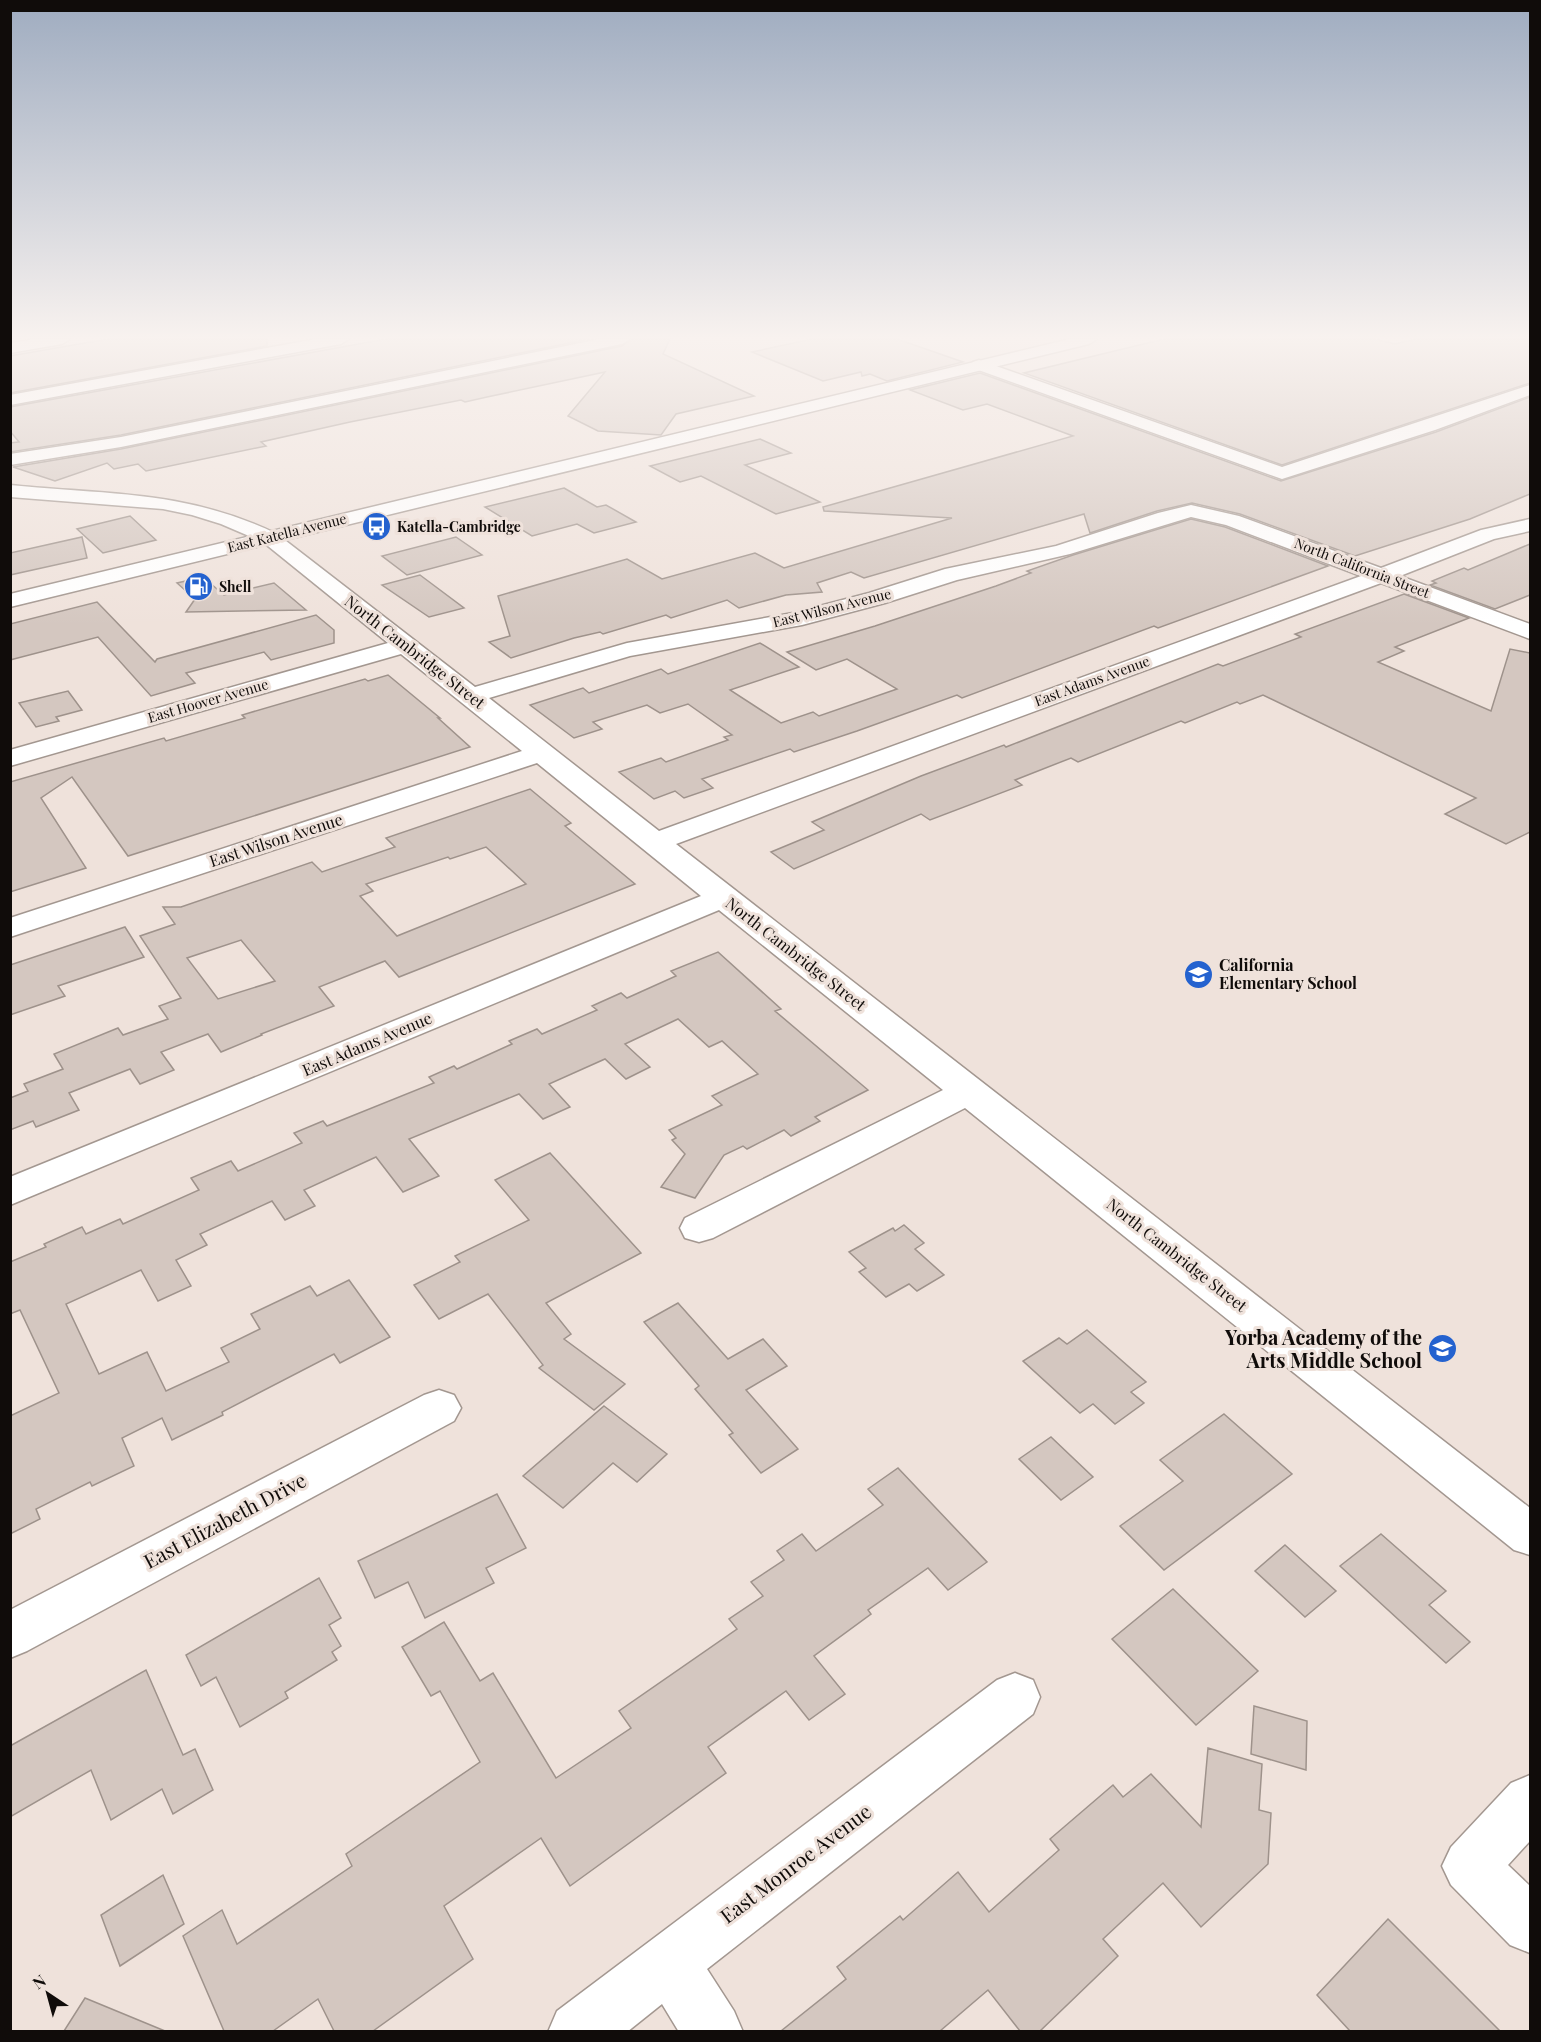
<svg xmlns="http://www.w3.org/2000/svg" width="1541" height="2042" viewBox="0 0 1541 2042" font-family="'Playfair Display',serif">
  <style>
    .building { fill: #d4c7c0; stroke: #9e928b; stroke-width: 1.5; fill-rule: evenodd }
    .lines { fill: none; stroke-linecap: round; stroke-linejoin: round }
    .minor-casing { stroke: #a39790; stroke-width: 3 }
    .major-casing { stroke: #a39790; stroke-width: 3 }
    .minor { fill: #fff; fill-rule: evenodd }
    .major { fill: #fff; fill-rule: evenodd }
    .labels { text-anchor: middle; stroke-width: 6; stroke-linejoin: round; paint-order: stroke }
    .far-poi-label { font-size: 14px; font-weight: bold; fill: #100c0a; stroke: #efe2db; text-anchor: start }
    .far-street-label { font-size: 14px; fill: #100c0a; stroke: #efe2db }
    .street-label { font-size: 16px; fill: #100c0a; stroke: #efe2db }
    .poi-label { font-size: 16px; font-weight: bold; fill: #100c0a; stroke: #efe2db; text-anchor: start }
    .near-poi-label { font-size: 20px; font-weight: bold; fill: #100c0a; stroke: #efe2db; text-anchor: end }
    .near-street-label { font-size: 20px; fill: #100c0a; stroke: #efe2db }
  </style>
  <rect width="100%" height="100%" fill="#efe2db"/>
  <g class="building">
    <path d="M108,339h159v7l-257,47v-37z"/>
    <path d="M386,339h203l-468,96 -111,17v-9l9,-1 -9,-11v-24z"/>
    <path d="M632,339h38l-7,15 91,42 -78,18 -15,21 -63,-4 -30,-15 37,-44 -118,25 -22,5 -4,-2 -111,22 -89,20 5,4 -120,25 -8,-7 -24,5 -7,-6 -52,18 -42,-14 108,-18 501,-103z"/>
    <path d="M812,339h85l66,23 -76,19 -17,-7 -8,2 -1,-4 -38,9 -71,-29z"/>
    <path d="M1164,339h211l20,5 21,-5h114v44l-248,82 -258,-92z"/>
    <path d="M980,373l301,108 155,-49 94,-35v97l-60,25 -115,37 -115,-42 -48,-11 -35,8 -67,22 -6,-19 -220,64 -13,-6 -34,11 5,9 -36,3 -47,13 -12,-8 -56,18 -5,-3 -63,19 -3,-2 -26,6 -63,20 -22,-16 21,-6 -12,-40 129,-37 35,20 93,-26 29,15 168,-50 -128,-7 -1,-4 250,-71 -86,-32 -24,6 -53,-20z"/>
    <path d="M760,439l31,14 -46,12 75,37 -44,12 -75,-38 -21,6 -30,-16z"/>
    <path d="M564,488l33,19 9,-2 30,17 -42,11 -17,-9 -45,12 -47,-29z"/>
    <path d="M130,516l26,24 -53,13 -26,-24z"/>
    <path d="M1191,519l34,8 103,39 -170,62 -4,-2 -192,72 -5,-3 -100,36 -63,21 -4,-3 -88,30 11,9 -29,10 -9,-7 -21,8 -35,-27 42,-14 5,4 62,-22 -4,-3 8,-2 -44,-31 -28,9 -13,-8 -54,17 9,7 -28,9 -44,-33 53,-17 6,5 72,-24 7,5 92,-31 39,24 -69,23 51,33 32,-11 6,4 78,-27 -50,-30 -31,11 -29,-18 88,-26 121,-40 35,-13 -4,-2 46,-16z"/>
    <path d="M82,537l5,21 -77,17v-22z"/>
    <path d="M456,537l26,18 -75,20 -25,-19z"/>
    <path d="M1530,544v51l-35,14 -65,-24 6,-2 -4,-2 32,-13 4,2z"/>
    <path d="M420,575l44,33 -35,9 -47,-32z"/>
    <path d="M203,577l21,18 50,-12 32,27 -120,2 9,-13 -18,-16z"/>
    <path d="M1404,594l65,24 -74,29 9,4 -26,11 113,49 19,-62 20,4v179l-24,12 -61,-30 31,-16 -213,-103 -23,9 -3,-2 -52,21 -4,-2 -103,41 -7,-4 -56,22 7,5 -92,35 -9,-6 -127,55 -23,-17 53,-22 -12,-8 109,-46 83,-31 2,2 212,-83 5,2 78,-29 -6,-3z"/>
    <path d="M97,602l58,60 2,-3 159,-44 18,15v13l-63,17 -7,-8 -78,21 9,10 -44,13 -53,-59 -88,23v-36z"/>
    <path d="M388,675l52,43h-2l32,29 -342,109 -56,-79 -31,21 45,70 -76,24v-110l154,-44 2,3 79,-23 -3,-3 123,-36 3,2z"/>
    <path d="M68,691l14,19 -26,7 3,4 -23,6 -17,-24z"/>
    <path d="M530,789l41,34 -6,3 70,58 -236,93 -14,-16 -66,26 15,19 -73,28 1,1 -41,17 -13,-18 -47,18 13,18 -34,14 -10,-15 -61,24 10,17 -43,17 -3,-6 -23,9v-32l18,-7 -4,-7 39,-15 -9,-15 64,-26 5,7 45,-16 -9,-13 22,-8 -41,-62 35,-12 -12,-17h18l131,-45 10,10 73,-25 -9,-9zM486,847l40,37 -129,52 -37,-40 13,-5 -7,-7 82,-27 2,2zM241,940l34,41 -57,18 -31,-41z"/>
    <path d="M125,927l19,30 -86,29 7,10 -55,19v-50z"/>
    <path d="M718,952l63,57 -6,2 93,79 -53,27 5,4 -29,15 -7,-6 -37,19 -4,-3 -19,9 -29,43 -34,-11 24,-33 -13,-14 4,-2 -7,-8 53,-25 -10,-9 46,-22 -36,-33 -13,6 -31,-28 -53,25 25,23 -24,12 -21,-20 -56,25 21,23 -27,12 -24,-25 -110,45 30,37 -36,16 -27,-35 -72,33 11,16 -30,14 -13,-19 -72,33 7,11 -31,15 15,26 -33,15 -17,-31 -75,34 33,70 48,-22 19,39 63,-29 -8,-14 39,-19 -9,-15 59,-28 7,10 32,-16 41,57 -50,26 -6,-9 -112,58 1,3 -51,25 -10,-22 -40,20 12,28 -42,20 -2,-4 -54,27 4,10 -30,15v-118l49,-23 -39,-83 -10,4v-52l36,-15 -2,-3 38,-17 4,7 34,-15 3,5 76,-34 -8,-12 40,-17 7,10 64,-28 -8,-10 29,-12 4,5 107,-43 -5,-6 25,-11 3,3 55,-25 -3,-3 28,-12 5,5 55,-24 -5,-4 29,-13 6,5 49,-22 -5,-5z"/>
    <path d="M550,1153l91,100 -95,50 25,31 -7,5 61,45 -31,26 -55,-42 4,-3 -55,-71 -49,25 -25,-34 46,-23 -5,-6 74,-36 -34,-40z"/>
    <path d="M904,1225l20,18 -9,6 29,26 -27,16 -8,-7 -23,13 -27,-25 7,-4 -17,-16 44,-24 2,3z"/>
    <path d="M678,1303l50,56 35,-20 24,27 -41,24 52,59 -37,24 -32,-38 4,-2 -38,-44 4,-3 -55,-64z"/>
    <path d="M1087,1330l59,52 -15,10 13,11 -29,21 -22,-20 -13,9 -57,-52 36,-23 8,6z"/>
    <path d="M604,1406l63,48 -30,28 -24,-19 -50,45 -40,-32z"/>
    <path d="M1224,1414l68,60 -128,96 -44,-44 63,-45 -23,-21z"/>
    <path d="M1051,1437l42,40 -32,23 -42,-41z"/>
    <path d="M898,1468l89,94 -39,28 -20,-22 -60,42 3,4 -57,42 31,38 -36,26 -23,-29 -78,56 18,26 -156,113 -29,-48 -97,68 29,53 -100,72h-39l-16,-32 -45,32h-49l-41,-95 39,-26 15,34 115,-78 -6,-12 134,-92 -40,-71 -9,5 -29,-49 42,-25 36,59 13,-8 63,105 75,-50 -12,-17 118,-82 -8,-10 34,-23 -12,-14 33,-22 -7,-9 25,-17 14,17 67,-46 -15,-16z"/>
    <path d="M497,1494l29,54 -40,20 8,15 -69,35 -17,-36 -33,16 -17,-37z"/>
    <path d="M1381,1534l65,57 -17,14 41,37 -24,21 -106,-97z"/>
    <path d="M1285,1545l51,46 -31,26 -50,-46z"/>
    <path d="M319,1578l22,40 -12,7 12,21 -9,6 5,8 -52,32 3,6 -48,29 -24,-50 -15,9 -15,-31z"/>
    <path d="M1173,1589l85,82 -62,54 -84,-86z"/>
    <path d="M146,1670l37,85 12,-6 18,41 -40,24 -11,-25 -51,31 -20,-50 -81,47v-71z"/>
    <path d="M1254,1706l53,15 -1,49 -55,-16z"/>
    <path d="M1208,1748l54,16 -3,46 12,3 -3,51 -67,63 -38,-44 -60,56 15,17 -78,75h-20l-32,-41 -48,41h-159l65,-52 -9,-12 63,-51 3,4 55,-48 31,40 70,-62 -9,-11 63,-54 10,12 28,-23 50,53z"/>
    <path d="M163,1875l21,49 -64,42 -19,-51z"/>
    <path d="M1388,1919l112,112h-150l-33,-36z"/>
    <path d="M85,1998l80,33h-101z"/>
  </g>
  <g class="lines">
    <defs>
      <g id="minor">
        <path d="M36,339h34l-8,5 -52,9v-10z"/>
        <path d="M316,339h33l-8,5 -331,61v-10z"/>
        <path d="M600,339h30l-8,5 -501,103 -111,18v-11l111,-17z"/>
        <path d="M979,360l303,107 248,-82v10l-95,35 -153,49 -309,-111 -2,-3 2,-3z"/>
        <path d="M10,485c98,10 176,5 267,49l198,153 152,-44 166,-30 76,-20 76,-24 111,-23 102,-33 33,-8 48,11 142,52 100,-38 49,-11v12l-36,8 -94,37 130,48v15l-149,-56 -705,261 854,664v47l-16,-5 -549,-442 -252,130 -14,4 -14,-4 -5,-10 5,-10 258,-128 -224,-180 -709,295v-28l691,-281 -164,-133 -527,174v-19l512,-167 -121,-97 -391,112v-16l378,-107 -125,-101 -42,-18 -29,-9 -29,-6 -153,-12zM1191,517l35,8 135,51 -702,255 -170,-133 141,-42 172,-31 83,-22 72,-23 113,-26z"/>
        <path d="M439,1390l15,5 7,13 -7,13 -427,230 -17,7v-48l414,-215z"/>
        <path d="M1015,1673l18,7 7,17 -7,17 -326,255 27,42 9,21h-64l-17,-28 -35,28h-79l9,-21 440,-331z"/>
        <path d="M1530,1775v66l-22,24 22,21v67l-20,-8 -59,-60 -9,-19 9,-19 60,-64z"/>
      </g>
      <path id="major" d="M1070,339h27l-8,5 -1079,263v-13z"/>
    </defs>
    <use href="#minor" class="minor-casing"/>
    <use href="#major" class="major-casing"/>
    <use href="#minor" class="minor"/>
    <use href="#major" class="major"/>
  </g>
  <linearGradient id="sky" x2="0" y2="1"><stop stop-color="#9facc0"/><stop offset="0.54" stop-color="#f8f2ef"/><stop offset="1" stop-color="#f8f2ef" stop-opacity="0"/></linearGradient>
  <rect width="1541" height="625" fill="url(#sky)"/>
  <defs>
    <symbol id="bus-disc" viewBox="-11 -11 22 22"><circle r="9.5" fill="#2462cf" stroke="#efe2db"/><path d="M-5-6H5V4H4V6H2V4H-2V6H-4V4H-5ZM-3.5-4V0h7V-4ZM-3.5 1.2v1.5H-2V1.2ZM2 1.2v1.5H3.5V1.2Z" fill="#fff"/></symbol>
    <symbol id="fuel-disc" viewBox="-11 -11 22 22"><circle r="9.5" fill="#2462cf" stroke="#efe2db"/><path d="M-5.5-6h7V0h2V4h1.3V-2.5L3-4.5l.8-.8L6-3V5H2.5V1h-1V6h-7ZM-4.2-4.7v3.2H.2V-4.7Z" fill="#fff"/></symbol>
    <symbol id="school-disc" viewBox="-11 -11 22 22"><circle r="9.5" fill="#2462cf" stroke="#efe2db"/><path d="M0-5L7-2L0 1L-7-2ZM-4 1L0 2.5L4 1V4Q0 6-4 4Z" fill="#fff"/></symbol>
  </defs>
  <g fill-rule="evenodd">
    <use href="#bus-disc" x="360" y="510" width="33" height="33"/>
    <use href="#fuel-disc" x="182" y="570" width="33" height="33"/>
    <use href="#school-disc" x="1182" y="958" width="33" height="33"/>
    <use href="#school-disc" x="1426" y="1332" width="33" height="33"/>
  </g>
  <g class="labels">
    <g class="far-poi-label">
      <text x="397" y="532">Katella-Cambridge</text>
      <text x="219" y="592">Shell</text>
    </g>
    <g class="far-street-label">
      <text transform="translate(287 533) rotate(-14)" y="5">East Katella Avenue</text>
      <text transform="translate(1362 568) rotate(21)" y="5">North California Street</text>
      <text transform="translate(832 608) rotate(-14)" y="5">East Wilson Avenue</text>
      <text transform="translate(1092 681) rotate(-20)" y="5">East Adams Avenue</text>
      <text transform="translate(208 701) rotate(-16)" y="5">East Hoover Avenue</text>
    </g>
    <g class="street-label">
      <text transform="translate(415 652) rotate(38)" y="6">North Cambridge Street</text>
      <text transform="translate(276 840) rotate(-18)" y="6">East Wilson Avenue</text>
      <text transform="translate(796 954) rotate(38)" y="6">North Cambridge Street</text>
      <text transform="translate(367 1044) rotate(-23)" y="6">East Adams Avenue</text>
      <text transform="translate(1177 1255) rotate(38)" y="6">North Cambridge Street</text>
    </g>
    <g class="poi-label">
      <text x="1219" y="971">California<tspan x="1219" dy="18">Elementary School</tspan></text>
    </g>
    <g class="near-poi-label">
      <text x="1422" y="1345">Yorba Academy of the<tspan x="1422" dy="23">Arts Middle School</tspan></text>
    </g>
    <g class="near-street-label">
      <text transform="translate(225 1521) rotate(-28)" y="7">East Elizabeth Drive</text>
      <text transform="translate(796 1864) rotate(-37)" y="7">East Monroe Avenue</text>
    </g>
  </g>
  <rect width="1541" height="2042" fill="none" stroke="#100c0a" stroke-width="24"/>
  <g transform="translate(48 1994) rotate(324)" stroke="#efe2db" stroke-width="4.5" paint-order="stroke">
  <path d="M0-4.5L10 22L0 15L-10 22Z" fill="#100c0a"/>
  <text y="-9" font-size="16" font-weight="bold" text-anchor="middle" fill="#100c0a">N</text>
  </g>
</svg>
